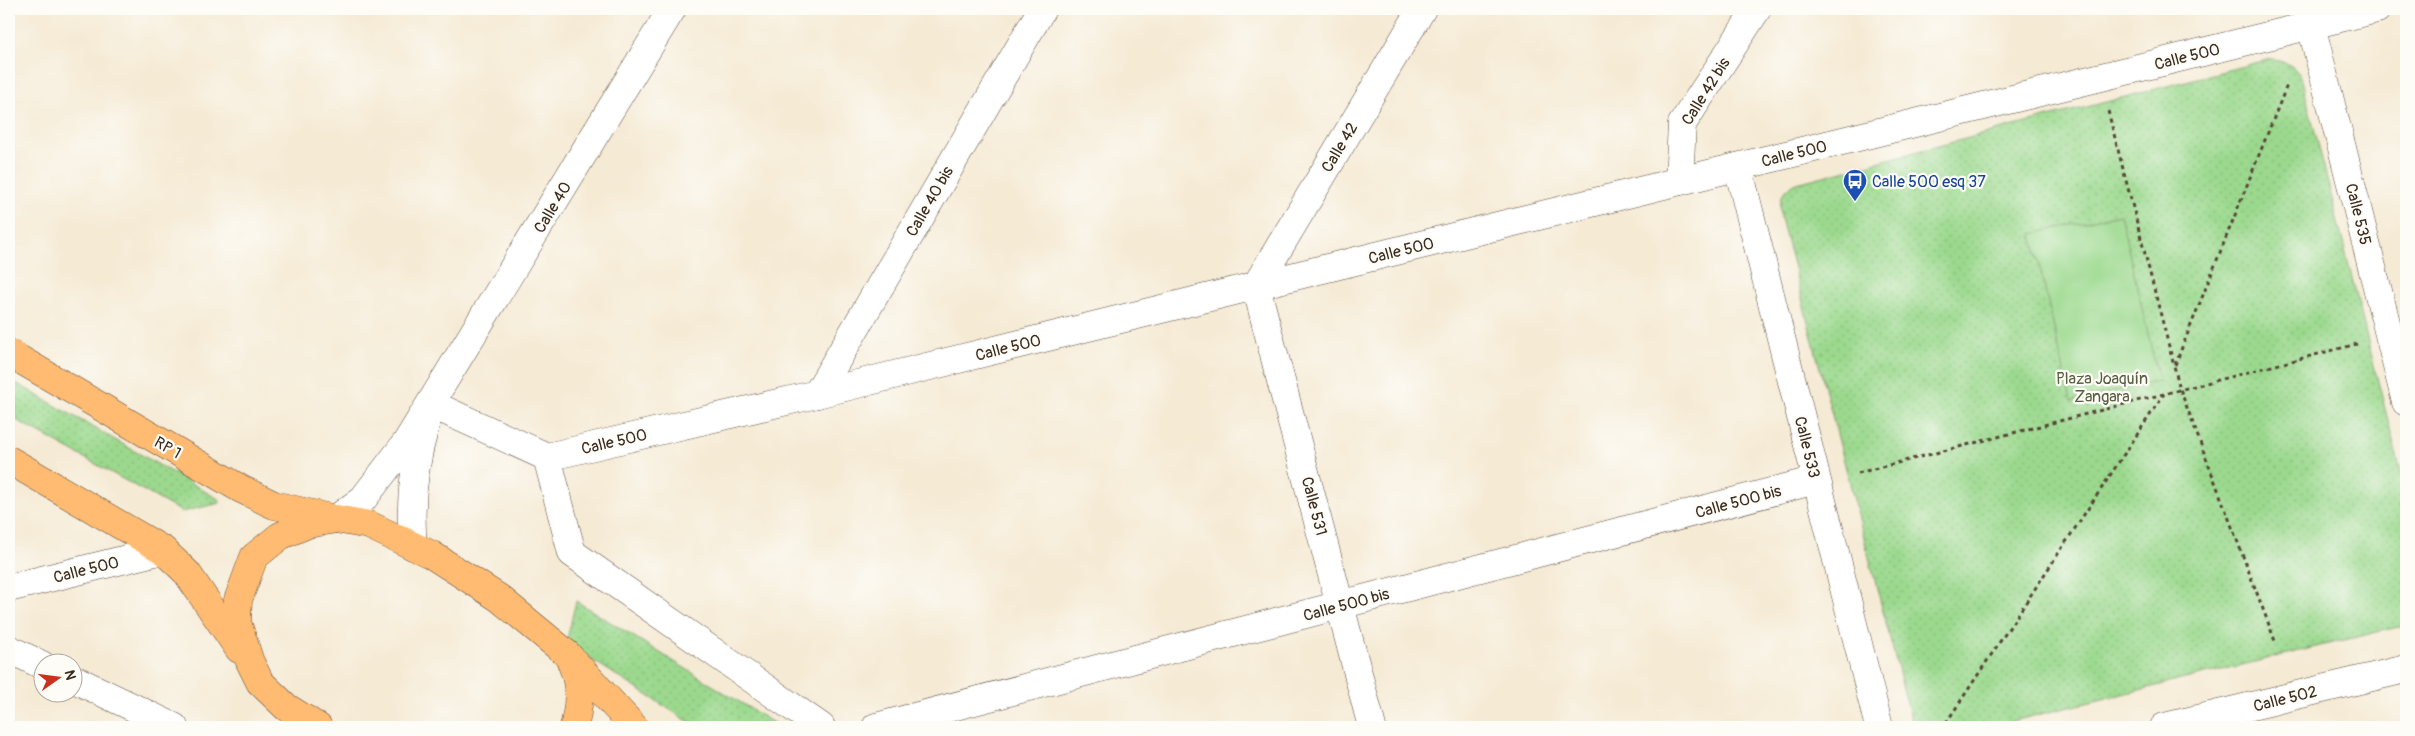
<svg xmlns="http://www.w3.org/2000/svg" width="2415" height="736" viewBox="0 0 2415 736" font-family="Pangolin,sans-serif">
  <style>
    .grass { fill: url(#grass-dots); stroke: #6b8256 }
    .garden { fill: #9bd98e; stroke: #6b8256 }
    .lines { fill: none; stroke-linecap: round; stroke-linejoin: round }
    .minor-casing { stroke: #574739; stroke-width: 29 }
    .primary-casing { stroke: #574739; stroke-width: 29 }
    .path { stroke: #574739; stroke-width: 3; stroke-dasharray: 4 4; stroke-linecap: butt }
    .minor { stroke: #fff; stroke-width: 28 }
    .primary { stroke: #ffbb71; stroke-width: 28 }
    .labels { text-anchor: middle; stroke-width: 4.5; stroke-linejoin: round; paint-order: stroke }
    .street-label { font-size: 16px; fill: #3b2a1e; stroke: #fdfcf7 }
    .transit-label { font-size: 16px; fill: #164399; stroke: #fdfcf7; text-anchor: start }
    .park-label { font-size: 16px; fill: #585f40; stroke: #fdfcf7 }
  </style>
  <defs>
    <pattern id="grass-dots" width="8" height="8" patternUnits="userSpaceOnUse" patternTransform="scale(1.25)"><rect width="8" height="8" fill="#9bd98e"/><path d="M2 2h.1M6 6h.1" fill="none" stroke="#86ba7a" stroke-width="1.8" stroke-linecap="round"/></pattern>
  </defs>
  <rect width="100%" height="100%" fill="#fdfcf7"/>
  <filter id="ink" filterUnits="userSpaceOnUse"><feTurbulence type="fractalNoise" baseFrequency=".02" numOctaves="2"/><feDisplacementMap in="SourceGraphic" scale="10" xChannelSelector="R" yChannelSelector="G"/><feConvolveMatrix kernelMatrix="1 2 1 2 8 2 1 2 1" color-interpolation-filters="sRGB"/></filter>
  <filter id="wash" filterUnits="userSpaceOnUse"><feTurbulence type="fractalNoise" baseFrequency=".0096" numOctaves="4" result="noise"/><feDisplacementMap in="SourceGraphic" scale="20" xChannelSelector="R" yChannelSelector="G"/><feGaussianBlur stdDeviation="1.12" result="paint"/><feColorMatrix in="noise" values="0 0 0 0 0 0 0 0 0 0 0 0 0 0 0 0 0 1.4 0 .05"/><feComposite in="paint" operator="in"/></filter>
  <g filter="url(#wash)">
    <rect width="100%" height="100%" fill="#f5ead4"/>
    <g class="grass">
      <path d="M2270,59c14,0 22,6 31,17l105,416v133l-418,102h-75l-132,-509c-2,-17 -1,-28 16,-35z"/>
      <path d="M9,379l211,121v3l-38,9 -173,-96z"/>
      <path d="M576,601l204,126h-83l-131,-84z"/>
    </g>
    <path class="garden" d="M2120,214l39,167 -88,20 -39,-167z"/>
  </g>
  <g filter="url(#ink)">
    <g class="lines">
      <defs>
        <g id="minor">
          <path d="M2311,25l95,377"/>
          <path d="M1738,167l141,560"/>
          <path d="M1679,181l3,-57 75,-115"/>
          <path d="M817,394l225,-385"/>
          <path d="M431,404l116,53 270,-63 1560,-385"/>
          <path d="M547,457l25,96 249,174"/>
          <path d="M336,519l27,-20 43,-56 266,-434"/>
          <path d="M413,546c-4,-41 1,-83 13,-123"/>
          <path d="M9,588l154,-38"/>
          <path d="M9,649l33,16"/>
          <path d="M72,678l102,49"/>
          <path d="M876,727l940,-247"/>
          <path d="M1372,727l-116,-441 166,-277"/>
          <path d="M2164,727l242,-58"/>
        </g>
        <g id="primary">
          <path d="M9,353l232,136 33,16 56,13"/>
          <path d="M9,460l154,90 24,23 52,76"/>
          <path d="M571,662c10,22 9,42 3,65"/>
          <path d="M318,727l-32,-20 -26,-25 -10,-20 -13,-40 1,-22 16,-43 26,-21 28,-12 28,-5 33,6 63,30 67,43 68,56 67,73"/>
        </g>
      </defs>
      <use href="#minor" class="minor-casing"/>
      <use href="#primary" class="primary-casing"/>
      <g class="path">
        <path d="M2108,111l72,278 95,252"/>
        <path d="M2175,365l112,-280"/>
        <path d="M1858,473l499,-129"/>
        <path d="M1946,723l218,-329"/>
      </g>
      <use href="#minor" class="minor"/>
      <use href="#primary" class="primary"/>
    </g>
  </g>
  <defs>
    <symbol id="bus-pin" viewBox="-11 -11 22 30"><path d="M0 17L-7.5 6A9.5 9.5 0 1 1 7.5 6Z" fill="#1a4fb4" stroke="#fdfcf7"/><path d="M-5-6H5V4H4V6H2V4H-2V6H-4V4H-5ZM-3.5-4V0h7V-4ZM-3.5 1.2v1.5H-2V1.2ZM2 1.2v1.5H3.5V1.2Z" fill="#fff"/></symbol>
  </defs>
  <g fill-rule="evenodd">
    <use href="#bus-pin" x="1841" y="167" width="28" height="38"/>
  </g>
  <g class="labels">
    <g class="street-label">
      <text transform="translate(2187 56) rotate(-14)" y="6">Calle 500</text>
      <text transform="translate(1705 91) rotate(-58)" y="6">Calle 42 bis</text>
      <text transform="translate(1339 147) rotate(-59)" y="6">Calle 42</text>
      <text transform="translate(1794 153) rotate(-14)" y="6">Calle 500</text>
      <text transform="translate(929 201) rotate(-60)" y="6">Calle 40 bis</text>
      <text transform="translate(552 207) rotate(-59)" y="6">Calle 40</text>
      <text transform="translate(2359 214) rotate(76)" y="6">Calle 535</text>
      <text transform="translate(1401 250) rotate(-14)" y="6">Calle 500</text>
      <text transform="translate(1008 347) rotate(-14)" y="6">Calle 500</text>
      <text transform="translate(614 441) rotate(-13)" y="6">Calle 500</text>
      <text transform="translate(168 447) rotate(30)" y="6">RP 1</text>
      <text transform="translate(1808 447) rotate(76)" y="6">Calle 533</text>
      <text transform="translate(1738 501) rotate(-15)" y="6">Calle 500 bis</text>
      <text transform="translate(1315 506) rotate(75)" y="6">Calle 531</text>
      <text transform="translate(86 569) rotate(-14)" y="6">Calle 500</text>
      <text transform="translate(1346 604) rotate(-15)" y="6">Calle 500 bis</text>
      <text transform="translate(2285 698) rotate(-14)" y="6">Calle 502</text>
    </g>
    <g class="transit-label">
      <text x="1872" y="187">Calle 500 esq 37</text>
    </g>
    <g class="park-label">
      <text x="2102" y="384">Plaza Joaquín<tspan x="2102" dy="18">Zangara</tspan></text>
    </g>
  </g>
  <rect width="2415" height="736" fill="none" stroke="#fdfcf7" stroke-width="30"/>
  <g transform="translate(58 678) rotate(76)"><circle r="24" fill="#fdfcf7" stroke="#afa8a0"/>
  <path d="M0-4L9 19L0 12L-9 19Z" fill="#c8321e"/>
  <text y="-8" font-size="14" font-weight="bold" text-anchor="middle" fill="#3b2a1e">N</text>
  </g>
</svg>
